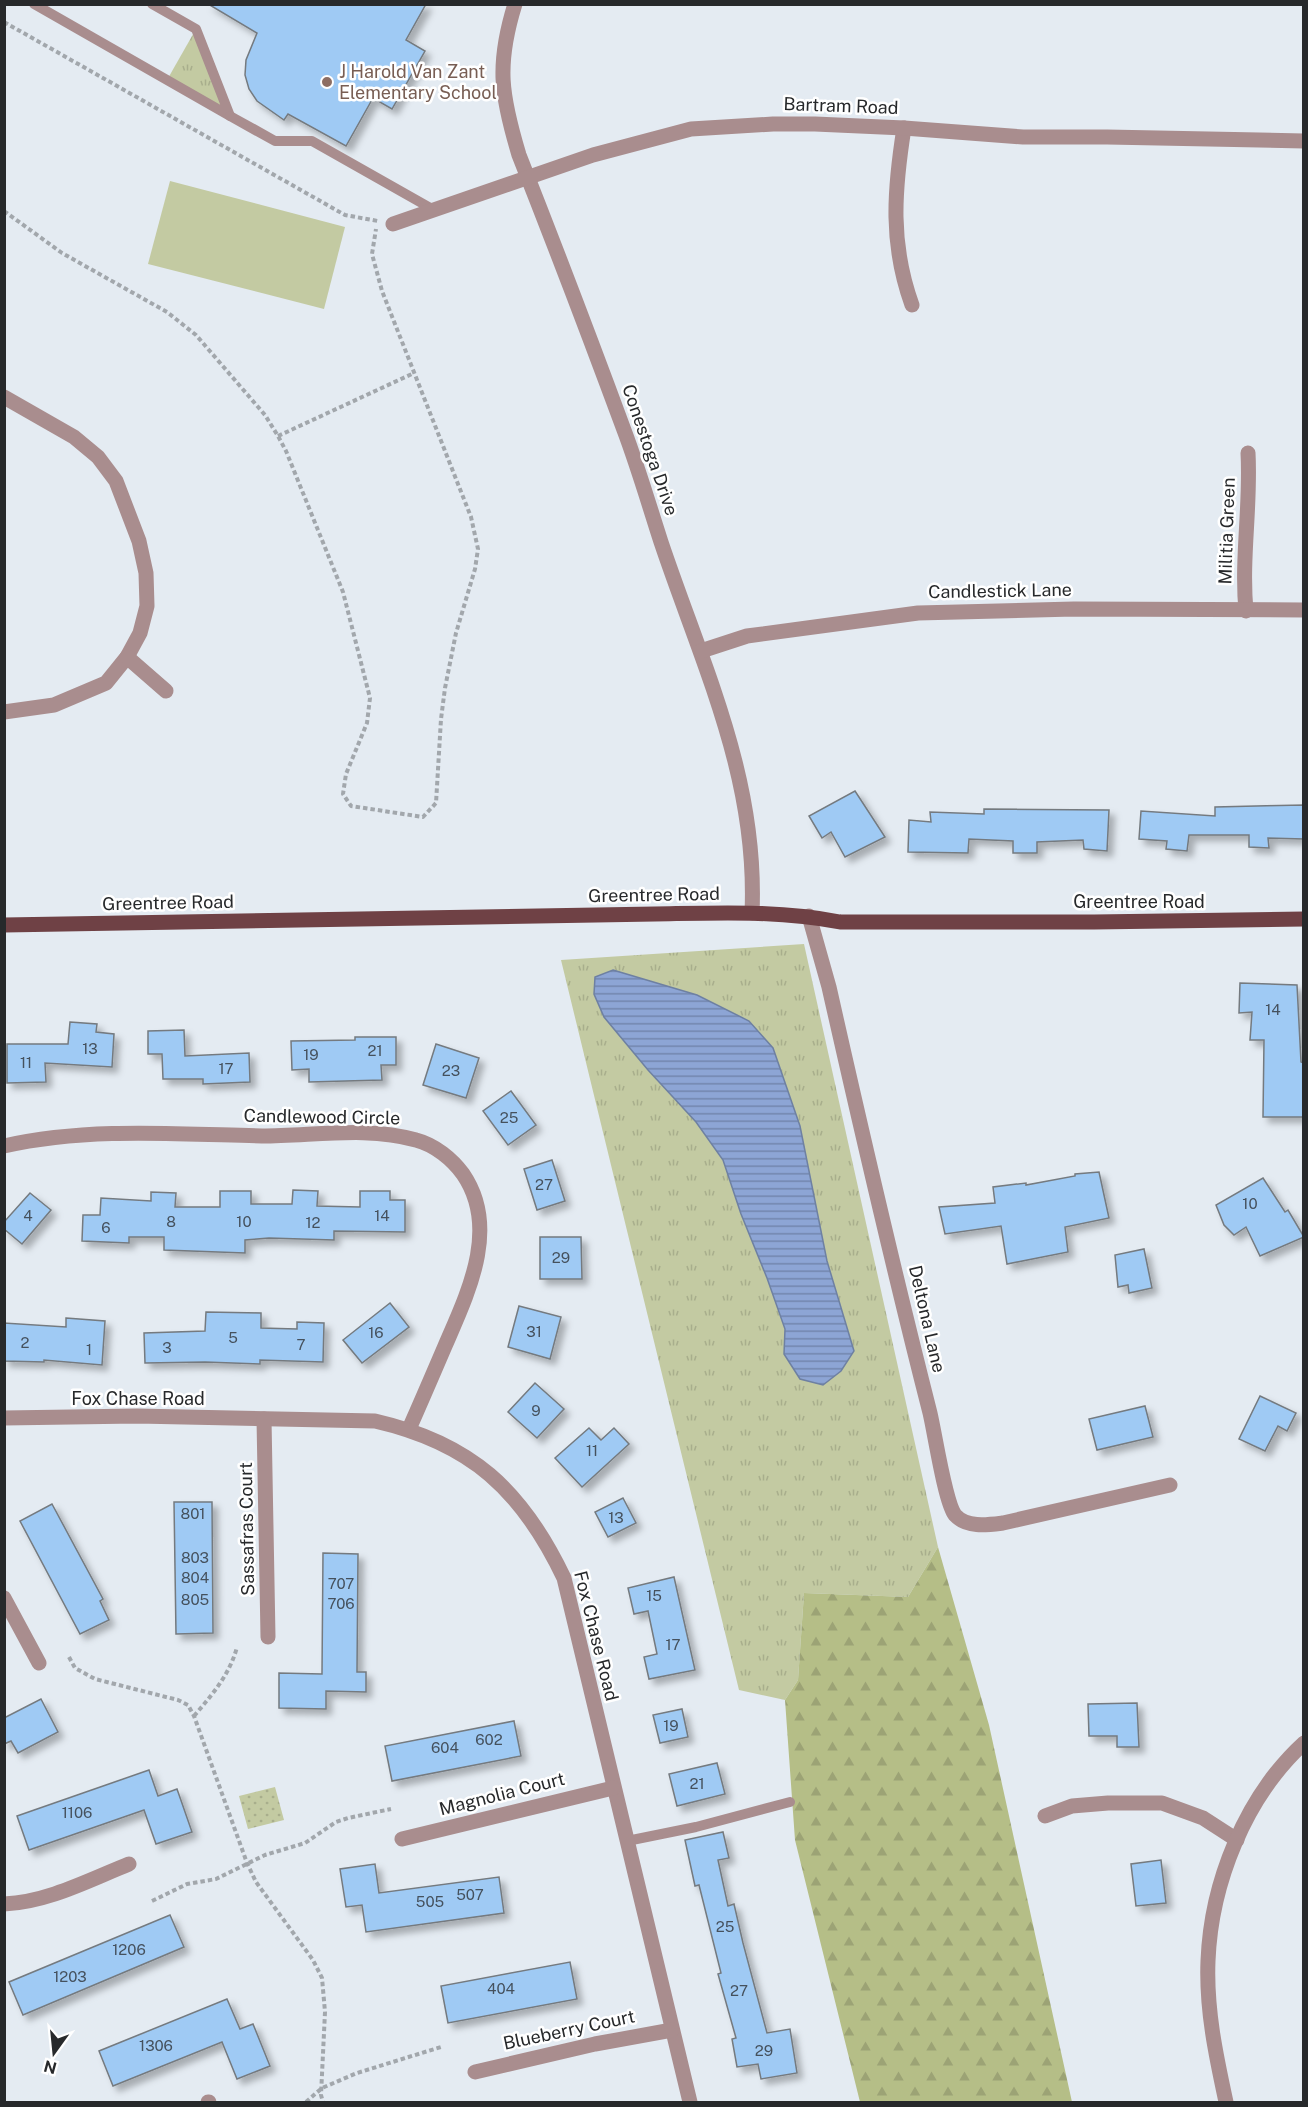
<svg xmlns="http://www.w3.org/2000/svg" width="1308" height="2107" viewBox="0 0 1308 2107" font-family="'Public Sans',sans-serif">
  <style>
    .grass { fill: url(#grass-tufts) }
    .forest { fill: url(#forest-firs) }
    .park { fill: url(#park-dots) }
    .pitch { fill: #c3caa2 }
    .water { fill: url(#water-rules); stroke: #6e80a2; stroke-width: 1.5 }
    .building { fill: #9fcaf4; stroke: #747a7f; stroke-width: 1.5; filter: url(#shadow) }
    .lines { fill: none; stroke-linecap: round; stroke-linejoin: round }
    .path { stroke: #a2a7ac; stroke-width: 4; stroke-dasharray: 4.5 3; stroke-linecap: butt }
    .service { stroke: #a98d8e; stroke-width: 10 }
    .minor { stroke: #a98d8e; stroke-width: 15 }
    .primary { stroke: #6f4145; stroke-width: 15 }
    .education-dot { fill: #8d6e63; stroke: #fff; stroke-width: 2 }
    .labels { text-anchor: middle; stroke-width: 5; stroke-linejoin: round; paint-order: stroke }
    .number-label { font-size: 15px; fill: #45515d }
    .education-label { font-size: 18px; fill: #785e54; stroke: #fff; text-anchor: start }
    .street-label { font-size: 18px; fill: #27292b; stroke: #fff }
  </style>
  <defs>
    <pattern id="grass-tufts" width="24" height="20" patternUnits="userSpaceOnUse" patternTransform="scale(1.5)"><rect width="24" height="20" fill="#c3caa2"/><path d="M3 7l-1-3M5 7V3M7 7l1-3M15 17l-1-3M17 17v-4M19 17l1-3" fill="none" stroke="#a8ae8c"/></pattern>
    <pattern id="forest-firs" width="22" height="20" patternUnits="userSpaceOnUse" patternTransform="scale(1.5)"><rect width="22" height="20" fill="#b5be87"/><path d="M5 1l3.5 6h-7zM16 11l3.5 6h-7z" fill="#9ca375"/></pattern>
    <pattern id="park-dots" width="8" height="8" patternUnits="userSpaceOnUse" patternTransform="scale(1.5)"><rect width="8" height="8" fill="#c3caa2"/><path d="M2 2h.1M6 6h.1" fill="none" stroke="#a8ae8c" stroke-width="1.8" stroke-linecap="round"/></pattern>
    <pattern id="water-rules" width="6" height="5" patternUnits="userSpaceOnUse" patternTransform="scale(1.5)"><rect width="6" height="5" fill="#8da5d5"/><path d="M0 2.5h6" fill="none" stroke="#7386ad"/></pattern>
    <filter id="shadow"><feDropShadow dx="5.5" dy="5.5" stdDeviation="3" flood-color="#0004"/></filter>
  </defs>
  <rect width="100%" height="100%" fill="#e4ebf2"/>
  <g class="grass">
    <path d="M196,29l34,87 -63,-36z"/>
    <path d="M804,944l134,603 -30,50 -104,-4 -6,87 -13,20 -46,-10 -178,-730z"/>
  </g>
  <path class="forest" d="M938,1547l51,178 83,377h-212l-65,-262 -10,-140 13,-20 6,-87 104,4z"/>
  <path class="park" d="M275,1787l9,33 -36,9 -9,-33z"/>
  <path class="pitch" d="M170,181l175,46 -21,82 -176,-45z"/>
  <path class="water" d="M613,970l84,25 52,26 24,27 27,78 27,135 27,90 -13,20 -18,14 -23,-6 -16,-25 1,-25 -18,-51 -26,-64 -18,-54 -27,-38 -48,-52 -44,-53 -10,-23 1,-17z"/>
  <g class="building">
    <path d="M208,4h218l-20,36 19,11 -33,58 -19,-11 -27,48 -58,-32 -4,6 -27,-19 -8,-12 -4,-14 1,-15 11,-27z"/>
    <path d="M855,791l30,46 -40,20 -14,-25 -9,6 -13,-22z"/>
    <path d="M1304,805v34l-36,-1 1,10 -20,-1v-12h-60l-2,16 -21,-2 1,-8 -28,-2 2,-28 74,5v-9z"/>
    <path d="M984,809l125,1 -2,41 -23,-2 -1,-9 -46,2v11h-24v-12l-44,-2 -1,14 -60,-1 1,-32 22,2 -1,-10 54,2z"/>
    <path d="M1240,983l57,2 4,77 3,1v54h-41l1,-77h-14l2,-28 -13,1z"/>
    <path d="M70,1022l27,2 -1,8 18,2 -2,33 -67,-4 1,19 -39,1v-39h61z"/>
    <path d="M184,1030l1,26 64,-3 1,29 -47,2v-5h-40l-1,-25h-14v-23z"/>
    <path d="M355,1037h41v28h-15l1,15 -73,2v-13l-17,1 -1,-29 64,-1z"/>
    <path d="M436,1044l43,14 -13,40 -43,-13z"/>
    <path d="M511,1091l25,34 -28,20 -25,-34z"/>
    <path d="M552,1160l13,41 -28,9 -13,-41z"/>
    <path d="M1099,1172l10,46 -44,9 3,25 -61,12 -6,-38 -56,8 -6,-27 56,-4 -2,-16 33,-4v2l49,-9v-2z"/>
    <path d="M1263,1178l22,34 3,-2 16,27 -44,19 -14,-29 -12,8 -10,-10 -8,-20z"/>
    <path d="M293,1190l25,1 -1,15 43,1v-16h30v9h15v32l-71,-1v9l-65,-2 -24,2v13l-81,-3v-13h-35v6l-47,-2 1,-26h17l1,-17 50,3v-9l25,1 -1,14h45v-16h31v13h41z"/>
    <path d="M30,1193l21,17 -29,34 -18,-15v-7z"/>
    <path d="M540,1237h41l1,42h-42z"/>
    <path d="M1144,1249l8,39 -23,5 -1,-8 -10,2 -3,-32z"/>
    <path d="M390,1303l19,24 -47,36 -19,-23z"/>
    <path d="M519,1306l42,11 -11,42 -42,-12z"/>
    <path d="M206,1312l55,1v15l36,1v-7l27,1 -1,39 -63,-2v4l-55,-2 -60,1 -1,-30 61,-2z"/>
    <path d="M66,1318l39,3 -3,44 -58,-5v2l-40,-1v-38l62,4z"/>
    <path d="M535,1383l29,26 -27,29 -29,-26z"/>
    <path d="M1260,1396l36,17 -9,18 -9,-5 -13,25 -26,-12z"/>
    <path d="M1145,1406l8,31 -56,13 -8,-31z"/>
    <path d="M589,1428l12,12 13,-12 15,16 -47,43 -27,-29z"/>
    <path d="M623,1498l13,25 -28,14 -13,-25z"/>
    <path d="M174,1502h38l1,131 -37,1z"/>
    <path d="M52,1504l51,95 -3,2 9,19 -29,14 -60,-113z"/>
    <path d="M323,1553l35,1 -1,118h9v20l-40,-1v18l-47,-1v-35l43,1z"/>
    <path d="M674,1577l21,93 -46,9 -5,-22 13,-3 -9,-43 -14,3 -6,-26z"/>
    <path d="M41,1699l17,33 -40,21 -7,-12 -7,3v-26z"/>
    <path d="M1137,1703l2,44h-22v-11h-28l-1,-32z"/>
    <path d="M682,1709l6,28 -28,6 -7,-28z"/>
    <path d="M514,1721l7,35 -129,25 -7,-35z"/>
    <path d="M717,1763l8,31 -48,12 -8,-32z"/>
    <path d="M149,1770l9,26 19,-7 15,43 -36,12 -12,-34 -115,40 -12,-34z"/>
    <path d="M723,1832l6,26 -11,2 10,46 6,-2 9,39 24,90 23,-4 7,44 -36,6 -3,-15 -21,3 -5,-28 4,-1 -18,-64 3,-1 -22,-88 -4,1 -10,-46z"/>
    <path d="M1161,1860l5,43 -30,3 -5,-42z"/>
    <path d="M375,1864l4,29 120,-16 5,36 -138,19 -4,-27 -16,2 -6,-38z"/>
    <path d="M170,1915l14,32 -161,68 -14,-33z"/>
    <path d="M570,1962l7,37 -129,24 -7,-37z"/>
    <path d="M227,1999l13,30 13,-5 17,42 -33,13 -15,-37 -109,44 -14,-35z"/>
  </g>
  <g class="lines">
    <g class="path">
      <path d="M4,22l341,193 33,6"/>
      <path d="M4,211l58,42 105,59 29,23 69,80 13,21 8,15 57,141 27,106 -3,25 -21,51 -3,20 8,12 72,11 13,-14 5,-84 4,-31 11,-55 19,-64 3,-20 -7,-32 -89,-226 -10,-37 4,-25"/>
      <path d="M278,436l136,-63"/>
      <path d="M69,1657l6,11 20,11 83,21 10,5 6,11 53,147 9,19 57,78 9,18 3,34 -4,83 2,7"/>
      <path d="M194,1716c18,-21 36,-42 43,-69"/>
      <path d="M152,1901l35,-17 29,-5 49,-24 40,-12 31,-21 12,-4 43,-9"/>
      <path d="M306,2102l16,-14 35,-15 84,-26"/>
    </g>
    <g class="service">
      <path d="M34,4l196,112 -34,-87 -44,-25"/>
      <path d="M230,116l45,25h37l122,69"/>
      <path d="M627,1841l69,-14 94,-25"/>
    </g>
    <g class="minor">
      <path d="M515,4c-19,61 -14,91 4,151 36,91 71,183 105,275 14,37 25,75 37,112 42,125 97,236 91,371"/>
      <path d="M904,128c-10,63 -14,116 8,177"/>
      <path d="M393,224l200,-69 98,-26 82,-5h42l89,4 119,9h84l197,4"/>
      <path d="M4,397l70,40 24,20 18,24 23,60 7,32 1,33 -7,27 -13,24 -21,26 -52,22 -50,7"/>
      <path d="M1246,611c-5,-53 5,-105 2,-158"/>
      <path d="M701,651l46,-15 171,-23 156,-4 230,1"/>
      <path d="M127,657l39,34"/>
      <path d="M809,916l20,71c32,142 65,285 101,426 5,21 15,89 25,102 12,13 32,10 48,8l167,-38"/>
      <path d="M4,1146c84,-19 173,-12 258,-10 51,0 106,-10 154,4 19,5 36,19 47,34 37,54 5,119 -18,172 -12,28 -24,56 -36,83"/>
      <path d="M4,1418l133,-2 238,5c96,22 147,69 189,157l126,524"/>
      <path d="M264,1419l4,218"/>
      <path d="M4,1598l35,65"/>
      <path d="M1045,1816l27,-10 36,-3h54l41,15 34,22"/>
      <path d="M402,1839l211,-51"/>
      <path d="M4,1904c44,-2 85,-24 125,-40"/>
      <path d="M475,2072l120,-28 77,-14"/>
      <path d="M208,2102h1"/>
      <path d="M1226,2102c-10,-46 -20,-93 -18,-141 3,-78 37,-164 96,-218"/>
    </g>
    <path class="primary" d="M4,925l651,-11c61,-1 124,-4 185,8h254l210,-3"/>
  </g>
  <circle class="education-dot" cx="327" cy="82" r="6"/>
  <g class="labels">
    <g class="number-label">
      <text x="1273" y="1015">14</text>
      <text x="90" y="1054">13</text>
      <text x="375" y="1056">21</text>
      <text x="311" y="1060">19</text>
      <text x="26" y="1068">11</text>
      <text x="226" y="1074">17</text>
      <text x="451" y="1076">23</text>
      <text x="509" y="1123">25</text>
      <text x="544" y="1190">27</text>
      <text x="1250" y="1209">10</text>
      <text x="28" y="1221">4</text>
      <text x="382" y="1221">14</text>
      <text x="171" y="1227">8</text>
      <text x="244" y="1227">10</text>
      <text x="313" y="1228">12</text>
      <text x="106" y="1233">6</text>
      <text x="561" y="1263">29</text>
      <text x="534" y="1337">31</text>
      <text x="376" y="1338">16</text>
      <text x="233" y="1343">5</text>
      <text x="25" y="1348">2</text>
      <text x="301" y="1350">7</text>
      <text x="167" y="1353">3</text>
      <text x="89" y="1355">1</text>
      <text x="536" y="1416">9</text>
      <text x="592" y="1456">11</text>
      <text x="193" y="1519">801</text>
      <text x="616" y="1523">13</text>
      <text x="195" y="1563">803</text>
      <text x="195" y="1583">804</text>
      <text x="341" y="1589">707</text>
      <text x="654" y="1601">15</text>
      <text x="195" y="1605">805</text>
      <text x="341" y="1609">706</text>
      <text x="673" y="1650">17</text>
      <text x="671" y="1731">19</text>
      <text x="489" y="1745">602</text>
      <text x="445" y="1753">604</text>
      <text x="697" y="1789">21</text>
      <text x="77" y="1818">1106</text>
      <text x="470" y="1900">507</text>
      <text x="430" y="1907">505</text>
      <text x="725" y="1932">25</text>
      <text x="129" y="1955">1206</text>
      <text x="70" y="1982">1203</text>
      <text x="501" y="1994">404</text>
      <text x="739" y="1996">27</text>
      <text x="156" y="2051">1306</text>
      <text x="764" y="2056">29</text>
    </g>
    <g class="education-label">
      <text x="339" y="78">J Harold Van Zant<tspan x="339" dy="21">Elementary School</tspan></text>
    </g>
    <g class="street-label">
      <text transform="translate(841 106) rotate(2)" y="6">Bartram Road</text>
      <text transform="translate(650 450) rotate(71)" y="6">Conestoga Drive</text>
      <text transform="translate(1227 531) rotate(-88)" y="6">Militia Green</text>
      <text transform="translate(1000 591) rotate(-1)" y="6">Candlestick Lane</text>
      <text transform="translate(654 895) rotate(-1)" y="6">Greentree Road</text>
      <text x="1139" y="908">Greentree Road</text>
      <text transform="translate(168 903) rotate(-1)" y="6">Greentree Road</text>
      <text transform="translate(322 1117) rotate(1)" y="6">Candlewood Circle</text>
      <text transform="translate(927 1319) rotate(77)" y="6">Deltona Lane</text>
      <text x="138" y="1405">Fox Chase Road</text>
      <text transform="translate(247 1529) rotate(-91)" y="6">Sassafras Court</text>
      <text transform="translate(596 1636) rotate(76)" y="6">Fox Chase Road</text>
      <text transform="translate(502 1794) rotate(-14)" y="6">Magnolia Court</text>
      <text transform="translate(569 2030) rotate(-12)" y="6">Blueberry Court</text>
    </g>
  </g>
  <rect width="1308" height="2107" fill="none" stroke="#27292b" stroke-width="12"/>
  <g transform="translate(54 2053) rotate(195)" stroke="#ffffff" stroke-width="4.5" paint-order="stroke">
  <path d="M0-4.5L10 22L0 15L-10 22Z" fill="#27292b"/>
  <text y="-9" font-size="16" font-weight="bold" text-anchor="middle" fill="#27292b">N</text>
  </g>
</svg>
